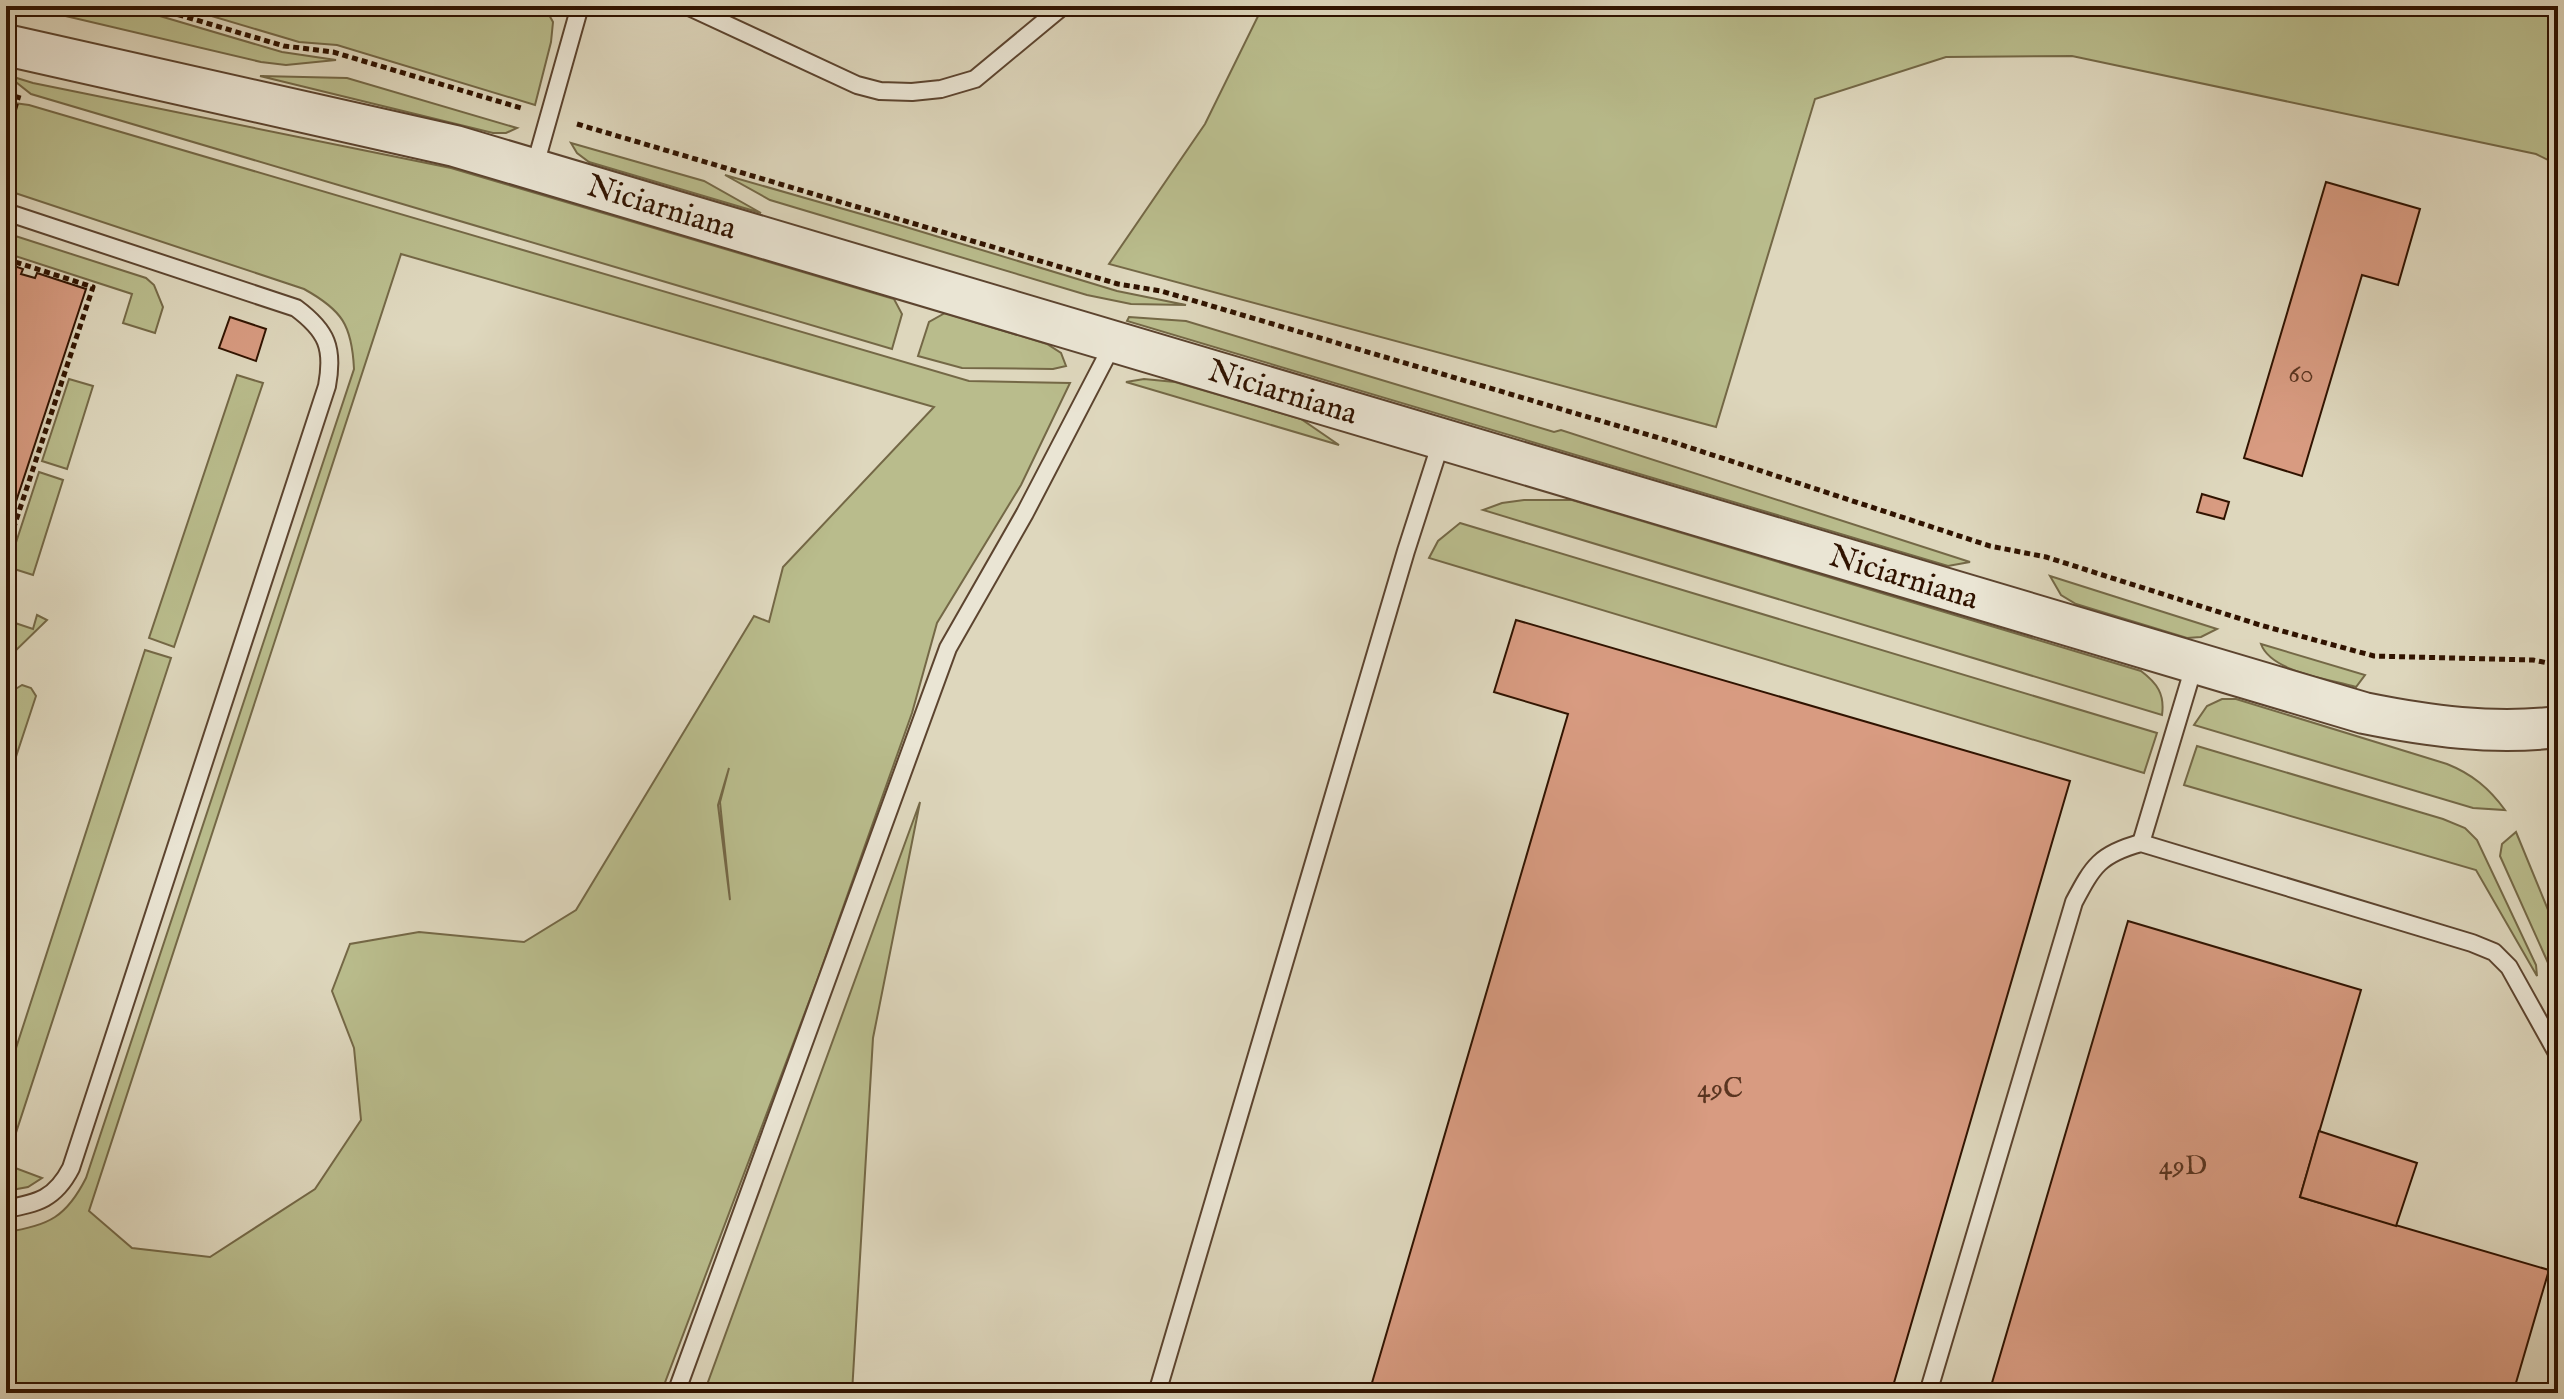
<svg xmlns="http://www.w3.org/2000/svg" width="2564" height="1399" viewBox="0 0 2564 1399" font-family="'IM FELL English',serif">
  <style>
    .green { fill: #b9bc8c; stroke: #746846; stroke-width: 2; fill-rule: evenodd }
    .building { fill: #d89b81; stroke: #301300; stroke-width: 2 }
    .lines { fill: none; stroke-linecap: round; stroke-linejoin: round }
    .service-casing { stroke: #5c442f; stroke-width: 20 }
    .tertiary-casing { stroke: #5c442f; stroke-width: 44 }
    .path { stroke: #301300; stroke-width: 5; stroke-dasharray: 6 4; stroke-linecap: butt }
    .service { stroke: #eae5d4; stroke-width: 16 }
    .tertiary { stroke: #eae5d4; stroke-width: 40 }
    .labels { text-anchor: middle; stroke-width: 8; stroke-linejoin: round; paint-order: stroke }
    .number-label { font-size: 28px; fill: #5a3520 }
    .street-label { font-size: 32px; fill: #301300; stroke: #eae5d4 }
  </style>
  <rect width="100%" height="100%" fill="#ded7bd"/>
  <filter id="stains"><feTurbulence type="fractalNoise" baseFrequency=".0025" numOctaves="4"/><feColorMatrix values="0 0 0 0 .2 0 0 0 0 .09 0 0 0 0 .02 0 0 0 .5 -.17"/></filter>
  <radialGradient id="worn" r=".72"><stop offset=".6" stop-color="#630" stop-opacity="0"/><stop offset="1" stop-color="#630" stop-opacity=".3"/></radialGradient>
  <g class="green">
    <path d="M23,6h103l156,46 54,8 -50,5 -25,-3z"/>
    <path d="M178,6h366l9,16 -2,20 -16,63 -198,-60 -38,-3z"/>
    <path d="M1263,6h1295v159l-22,-11 -464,-98 -126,1 -131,42 -99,328 -607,-163 96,-140z"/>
    <path d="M7,75l26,8 418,85 443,131 8,15 -10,35 -861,-255z"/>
    <path d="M260,76l87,2 170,50 -11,5h-13z"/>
    <path d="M14,103l15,2 940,276 101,2 -49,102 -84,138 -25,90 -94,265 -157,415h-655v-161c43,-6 61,-16 80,-54l268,-809c-2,-44 -12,-59 -50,-80l-298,-99v-84zM401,254l533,153 -151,160 -14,55 -15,-6 -178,294 -52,32 -105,-10 -69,12 -18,47 22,57 7,72 -46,69 -105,68 -78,-9 -43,-37zM729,768l-9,34 10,98 -12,-95z"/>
    <path d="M571,143l133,38 57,32 -172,-51 -12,-9z"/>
    <path d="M725,175l171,49 221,67 69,14 -55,-1 -44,-9 -317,-95z"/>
    <path d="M6,233l140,45 8,7 9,22 -8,26 -32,-10 9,-29 -126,-41z"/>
    <path d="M945,313l102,31 14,9 5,13 -13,3 -91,-1 -44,-12 11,-34z"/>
    <path d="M1129,317l57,4 368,111 7,-2 409,132 -22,4 -821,-245z"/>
    <path d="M237,375l26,8 -89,264 -25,-9z"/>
    <path d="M69,379l24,7 -26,83 -25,-8z"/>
    <path d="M1144,379l31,3 126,37 38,26 -213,-63z"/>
    <path d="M39,472l24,8 -30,95 -25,-8z"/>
    <path d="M1524,500h48l569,171c16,12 24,23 21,44l-679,-205 19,-7z"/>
    <path d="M1460,523l697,210 -13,40 -715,-215 9,-17z"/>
    <path d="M2050,576l167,53 -16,8 -14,1 -111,-34 -15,-9z"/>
    <path d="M37,615l10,5 -41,40v-40l27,9z"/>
    <path d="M2261,644l104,31 -9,12c-27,-8 -85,-15 -95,-43z"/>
    <path d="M145,650l26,8 -161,493 -4,-2v-70z"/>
    <path d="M22,685l9,3 5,8 -30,91v-92z"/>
    <path d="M2222,699h14l211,65c25,10 42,24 58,46l-32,-2 -279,-83 13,-19z"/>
    <path d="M2197,746l246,73 22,9 12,12 59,125 1,11 -61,-106 -292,-85z"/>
    <path d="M920,802l-47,236 -21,355h-148z"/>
    <path d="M2516,832l42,102v51l-58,-129 2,-12z"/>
    <path d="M6,1166h4l32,12 -14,9 -22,4z"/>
  </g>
  <g class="building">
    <path d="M2326,182l94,27 -22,76 -36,-10 -60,201 -58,-18z"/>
    <path d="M6,263l17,6 -2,5 14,4 2,-5 49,16 -80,243z"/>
    <path d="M230,317l36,12 -10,32 -37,-13z"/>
    <path d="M2202,494l27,8 -5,17 -27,-7z"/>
    <path d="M1516,620l554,161 -179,612h-522l199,-679 -74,-22z"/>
    <path d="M2128,921l233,69 -61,207 249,73 -36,123h-524z"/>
    <path d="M2319,1131l98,32 -21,63 -96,-29z"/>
  </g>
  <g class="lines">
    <defs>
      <g id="service">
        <path d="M687,6l170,79 23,6 32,1 29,-3 34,-10 88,-73"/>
        <path d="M534,169l46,-163"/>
        <path d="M6,212l290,96c31,23 38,40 31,78l-256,782c-16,31 -33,35 -65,41"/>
        <path d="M2141,843l54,-180"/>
        <path d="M676,1393l272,-745 77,-135 89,-171"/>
        <path d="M1157,1393l249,-842 36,-112"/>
        <path d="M1928,1393l146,-491c19,-36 26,-48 67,-59l331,100 22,9 15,15 49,88"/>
      </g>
      <path id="tertiary" d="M6,45l449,101 1909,567c64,13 129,22 194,14"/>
    </defs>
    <use href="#service" class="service-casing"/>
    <use href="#tertiary" class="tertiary-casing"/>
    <g class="path">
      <path d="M149,6l135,40 49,6 188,56"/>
      <path d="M577,124l541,160 43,7 515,152 314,103 56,11 214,68 114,31 159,4 25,5"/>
      <path d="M6,138l13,-43"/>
      <path d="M6,259l87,28 -87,264"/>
    </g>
    <use href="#service" class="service"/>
    <use href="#tertiary" class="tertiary"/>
  </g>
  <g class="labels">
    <g class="number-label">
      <text x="2301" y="382">60</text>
      <text x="1720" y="1097">49C</text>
      <text x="2183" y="1174">49D</text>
    </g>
    <g class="street-label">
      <text transform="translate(662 206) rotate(17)" y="11">Niciarniana</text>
      <text transform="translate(1283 391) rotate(17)" y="11">Niciarniana</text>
      <text transform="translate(1904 576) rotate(17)" y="11">Niciarniana</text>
    </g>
  </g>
  <rect width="2564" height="1399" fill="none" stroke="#ded7bd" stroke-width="32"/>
  <rect x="8" y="8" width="2548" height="1383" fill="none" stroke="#301300" stroke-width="4"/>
  <rect x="16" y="16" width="2532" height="1367" fill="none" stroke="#301300" stroke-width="2"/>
  <rect width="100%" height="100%" filter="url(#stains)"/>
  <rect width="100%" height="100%" fill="url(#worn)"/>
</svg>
